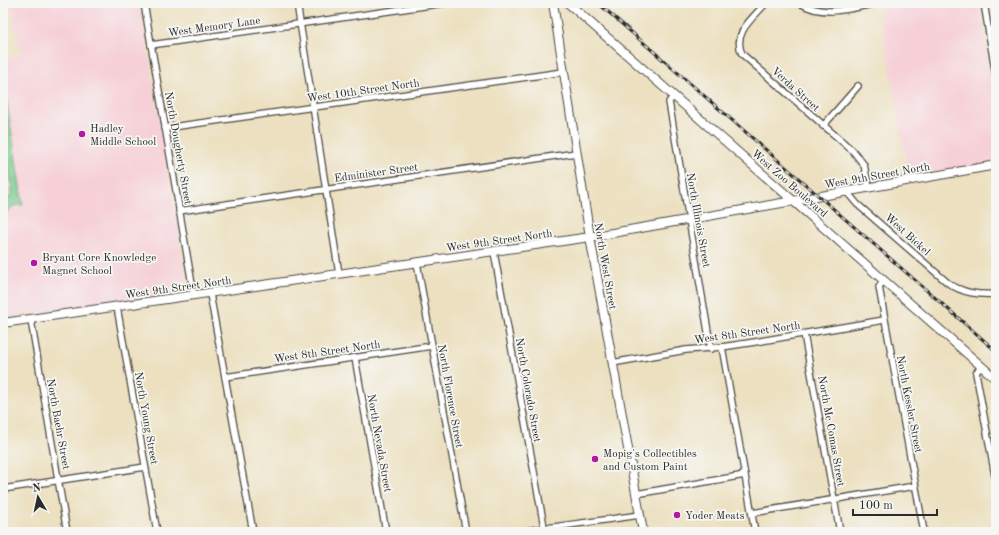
<svg xmlns="http://www.w3.org/2000/svg" width="999" height="535" viewBox="0 0 999 535" font-family="'Old Standard TT',serif">
  <style>
    .built { fill: #f6cfd7 }
    .pitch { fill: #76ca8e; stroke: #507a5c }
    .lines { fill: none; stroke-linecap: round; stroke-linejoin: round }
    .street-casing { stroke: #484641; stroke-width: 8 }
    .secondary-casing { stroke: #484641; stroke-width: 10 }
    .street { stroke: #fff; stroke-width: 5.5 }
    .secondary { stroke: #fff; stroke-width: 8 }
    .rail-casing { stroke: #2b2b2b; stroke-width: 3 }
    .rail { stroke: #f6f6f2; stroke-width: 1.5; stroke-dasharray: 4.5; stroke-linecap: butt }
    .poi-dot { fill: #b5179e; stroke: #f6f6f2; stroke-width: 1.5 }
    .labels { text-anchor: middle; stroke-width: 3.5; stroke-linejoin: round; paint-order: stroke }
    .street-label { font-size: 11px; fill: #2b2b2b; stroke: #f6f6f2 }
    .poi-label { font-size: 11px; fill: #2b2b2b; stroke: #f6f6f2; text-anchor: start }
  </style>
  <rect width="100%" height="100%" fill="#f6f6f2"/>
  <filter id="ink" filterUnits="userSpaceOnUse"><feTurbulence type="fractalNoise" baseFrequency=".025" numOctaves="2"/><feDisplacementMap in="SourceGraphic" scale="8" xChannelSelector="R" yChannelSelector="G"/><feConvolveMatrix kernelMatrix="1 2 1 2 8 2 1 2 1" color-interpolation-filters="sRGB"/></filter>
  <filter id="wash" filterUnits="userSpaceOnUse"><feTurbulence type="fractalNoise" baseFrequency=".012" numOctaves="4" result="noise"/><feDisplacementMap in="SourceGraphic" scale="16" xChannelSelector="R" yChannelSelector="G"/><feGaussianBlur stdDeviation="0.9" result="paint"/><feColorMatrix in="noise" values="0 0 0 0 0 0 0 0 0 0 0 0 0 0 0 0 0 1.4 0 .05"/><feComposite in="paint" operator="in"/></filter>
  <g filter="url(#wash)">
    <rect width="100%" height="100%" fill="#ece0c0"/>
    <g class="built">
      <path d="M11,3h129l48,285 -1,3 -184,28v-260l18,-3z"/>
      <path d="M899,3h81l16,100v59l-87,14 -30,-169z"/>
    </g>
    <path class="pitch" d="M3,77l20,128 -10,1 -10,10v-10l8,-11 1,-6 -9,-69z"/>
  </g>
  <g filter="url(#ink)">
    <g class="lines">
      <defs>
        <g id="street">
          <path d="M144,3l50,293"/>
          <path d="M297,3l42,271"/>
          <path d="M766,3c-13,15 -34,30 -24,51l111,97 11,14 5,23"/>
          <path d="M800,3c24,15 53,5 78,0"/>
          <path d="M984,3l12,73"/>
          <path d="M151,45l294,-42"/>
          <path d="M674,95l-5,7 42,247"/>
          <path d="M823,126l35,-40"/>
          <path d="M165,128l398,-56"/>
          <path d="M847,192l10,12 91,79c15,10 29,12 48,11"/>
          <path d="M179,211l397,-58"/>
          <path d="M494,252l51,280"/>
          <path d="M417,263l49,269"/>
          <path d="M884,280l-5,7 45,245"/>
          <path d="M210,294l43,238"/>
          <path d="M117,307l40,225"/>
          <path d="M31,320l36,212"/>
          <path d="M804,334l36,198"/>
          <path d="M722,347l33,185"/>
          <path d="M355,358l31,174"/>
          <path d="M612,363l74,-13 36,-3 33,-5 129,-22"/>
          <path d="M981,366l-5,7 20,108"/>
          <path d="M225,377l207,-31"/>
          <path d="M3,489l142,-22"/>
          <path d="M636,494l109,-19"/>
          <path d="M752,513l163,-27"/>
          <path d="M518,532l122,-17"/>
        </g>
        <g id="secondary">
          <path d="M553,3l37,234 53,295"/>
          <path d="M568,3l428,376"/>
          <path d="M3,323l587,-86 406,-72"/>
        </g>
      </defs>
      <use href="#street" class="street-casing"/>
      <use href="#secondary" class="secondary-casing"/>
      <use href="#street" class="street"/>
      <use href="#secondary" class="secondary"/>
      <defs>
        <path id="rail" d="M598,3l398,348"/>
      </defs>
      <use href="#rail" class="rail-casing"/>
      <use href="#rail" class="rail"/>
    </g>
  </g>
  <g class="poi-dot">
    <circle cx="82" cy="134" r="4"/>
    <circle cx="34" cy="263" r="4"/>
    <circle cx="595" cy="459" r="4"/>
    <circle cx="677" cy="515" r="4"/>
  </g>
  <g class="labels">
    <g class="street-label">
      <text transform="translate(214 26) rotate(-8)" y="4">West Memory Lane</text>
      <text transform="translate(796 89) rotate(42)" y="4">Verda Street</text>
      <text transform="translate(363 90) rotate(-8)" y="4">West 10th Street North</text>
      <text transform="translate(179 148) rotate(80)" y="4">North Dougherty Street</text>
      <text transform="translate(376 172) rotate(-8)" y="4">Edminister Street</text>
      <text transform="translate(877 175) rotate(-10)" y="4">West 9th Street North</text>
      <text transform="translate(790 183) rotate(41)" y="4">West Zoo Boulevard</text>
      <text transform="translate(699 220) rotate(80)" y="4">North Illinois Street</text>
      <text transform="translate(908 234) rotate(42)" y="4">West Bickel</text>
      <text transform="translate(499 240) rotate(-8)" y="4">West 9th Street North</text>
      <text transform="translate(606 266) rotate(80)" y="4">North West Street</text>
      <text transform="translate(178 287) rotate(-8)" y="4">West 9th Street North</text>
      <text transform="translate(747 332) rotate(-8)" y="4">West 8th Street North</text>
      <text transform="translate(327 351) rotate(-8)" y="4">West 8th Street North</text>
      <text transform="translate(529 390) rotate(80)" y="4">North Colorado Street</text>
      <text transform="translate(451 396) rotate(80)" y="4">North Florence Street</text>
      <text transform="translate(910 404) rotate(79)" y="4">North Kessler Street</text>
      <text transform="translate(147 418) rotate(80)" y="4">North Young Street</text>
      <text transform="translate(59 424) rotate(80)" y="4">North Baehr Street</text>
      <text transform="translate(832 431) rotate(80)" y="4">North Mc Comas Street</text>
      <text transform="translate(380 443) rotate(80)" y="4">North Nevada Street</text>
    </g>
    <g class="poi-label">
      <text x="90" y="132">Hadley<tspan x="90" dy="13">Middle School</tspan></text>
      <text x="42" y="261">Bryant Core Knowledge<tspan x="42" dy="13">Magnet School</tspan></text>
      <text x="603" y="457">Mopig's Collectibles<tspan x="603" dy="13">and Custom Paint</tspan></text>
      <text x="685" y="519">Yoder Meats</text>
    </g>
  </g>
  <rect width="999" height="535" fill="none" stroke="#f6f6f2" stroke-width="16"/>
  <g transform="translate(38 497) rotate(351)" stroke="#f6f6f2" stroke-width="3" paint-order="stroke">
  <path d="M0-3L7 15L0 10L-7 15Z" fill="#2b2b2b"/>
  <text y="-6" font-size="11" font-weight="bold" text-anchor="middle" fill="#2b2b2b">N</text>
  </g>
  <path d="M853 509v6h84v-6" fill="none" stroke="#2b2b2b" stroke-width="2"/>
  <text x="859" y="509" font-size="12" fill="#2b2b2b" stroke="#f6f6f2" stroke-width="3" paint-order="stroke">100 m</text>
</svg>
